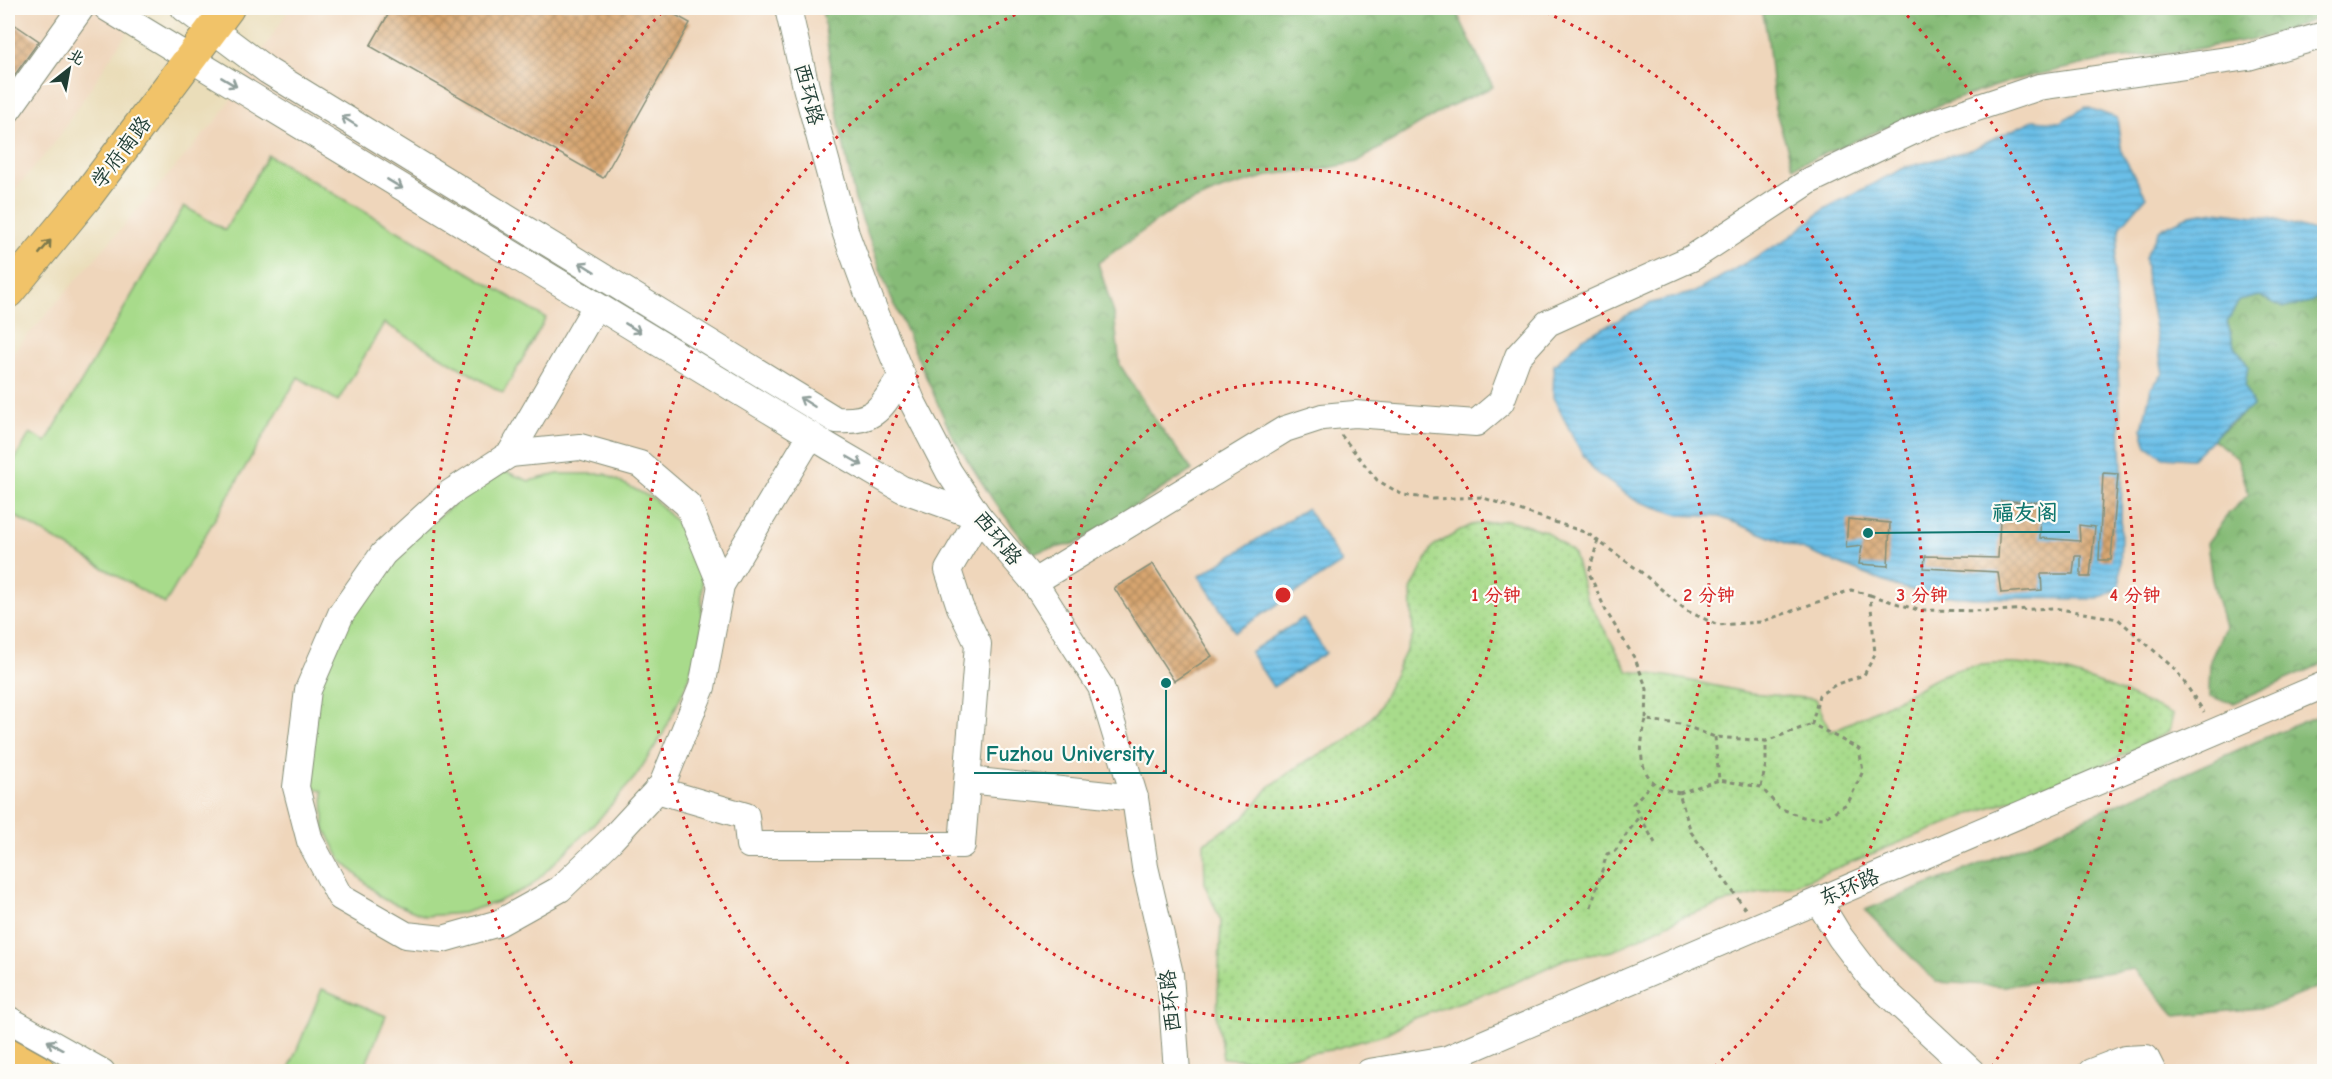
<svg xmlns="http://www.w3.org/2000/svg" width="2332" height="1079" viewBox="0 0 2332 1079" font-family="'Comic Neue','LXGW WenKai TC',sans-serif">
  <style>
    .built { fill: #efd6bb }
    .grass { fill: url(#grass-dots); stroke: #648c60; stroke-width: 1.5 }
    .forest { fill: url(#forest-crowns); stroke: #527c56; stroke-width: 1.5 }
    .park { fill: #a8db8b; stroke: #648c60; stroke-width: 1.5 }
    .water { fill: url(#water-rules); stroke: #457e8e; stroke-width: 1.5 }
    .building { fill: url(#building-cross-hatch) }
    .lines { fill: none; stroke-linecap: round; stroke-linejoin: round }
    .minor-casing { stroke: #848d76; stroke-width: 28 }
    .major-casing { stroke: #848d76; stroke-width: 34 }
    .path { stroke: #848d76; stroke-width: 3; stroke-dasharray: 4.5 4.5; stroke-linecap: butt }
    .minor { stroke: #fff; stroke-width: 26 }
    .major { stroke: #f1c369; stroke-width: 32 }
    .oneway { stroke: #8f9e9a }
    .oneway2 { stroke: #7d794c }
    .ring { fill: none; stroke: #d62828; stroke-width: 3; stroke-dasharray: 3 6 }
    .labels { text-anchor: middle; stroke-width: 4.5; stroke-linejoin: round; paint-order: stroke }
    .street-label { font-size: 21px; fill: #1f3d34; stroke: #fdfcf7 }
    .centre { fill: #d62828; stroke: #fdfcf7; stroke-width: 3 }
    .ring-label { font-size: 18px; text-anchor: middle; font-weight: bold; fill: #d62828; stroke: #fdfcf7; stroke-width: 4.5; stroke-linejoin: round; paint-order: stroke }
    .leader { fill: none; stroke: #0f766e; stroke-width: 2 }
    .callout-dot { fill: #0f766e; stroke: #fdfcf7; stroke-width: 2 }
    .callout-label { font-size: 22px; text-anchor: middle; font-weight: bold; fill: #0f766e; stroke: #fdfcf7; stroke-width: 4.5; stroke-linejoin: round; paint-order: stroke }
  </style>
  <defs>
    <pattern id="grass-dots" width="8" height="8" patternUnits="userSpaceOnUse" patternTransform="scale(1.5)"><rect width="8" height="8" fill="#a8db8b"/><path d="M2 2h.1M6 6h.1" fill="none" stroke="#90bd79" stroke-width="1.8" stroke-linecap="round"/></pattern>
    <pattern id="forest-crowns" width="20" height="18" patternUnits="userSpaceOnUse" patternTransform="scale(1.5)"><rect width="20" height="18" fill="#86bb77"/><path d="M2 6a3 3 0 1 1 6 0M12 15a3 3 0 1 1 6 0" fill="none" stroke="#6d9962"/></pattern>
    <pattern id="water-rules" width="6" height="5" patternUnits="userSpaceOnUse" patternTransform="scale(1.5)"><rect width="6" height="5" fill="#6bbfe8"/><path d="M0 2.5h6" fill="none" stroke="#579cbd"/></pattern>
    <pattern id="building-cross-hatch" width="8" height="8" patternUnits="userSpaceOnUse" patternTransform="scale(1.5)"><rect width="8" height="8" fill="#d7a570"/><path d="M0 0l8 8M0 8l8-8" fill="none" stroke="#ae885d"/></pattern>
  </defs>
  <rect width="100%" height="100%" fill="#fdfcf7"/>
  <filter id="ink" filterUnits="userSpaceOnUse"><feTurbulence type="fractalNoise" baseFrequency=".0167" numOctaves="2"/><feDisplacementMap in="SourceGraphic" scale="12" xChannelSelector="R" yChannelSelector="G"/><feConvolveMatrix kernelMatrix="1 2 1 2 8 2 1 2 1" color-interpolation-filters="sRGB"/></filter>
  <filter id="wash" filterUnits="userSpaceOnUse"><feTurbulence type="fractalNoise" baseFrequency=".008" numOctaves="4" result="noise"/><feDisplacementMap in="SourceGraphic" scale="24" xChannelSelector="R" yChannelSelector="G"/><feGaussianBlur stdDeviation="1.35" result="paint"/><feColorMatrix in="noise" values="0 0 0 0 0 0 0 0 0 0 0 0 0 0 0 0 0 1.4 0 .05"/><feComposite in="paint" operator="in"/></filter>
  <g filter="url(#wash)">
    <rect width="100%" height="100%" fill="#eaddb9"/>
    <g class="built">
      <path d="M8,8h135l-89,136 -46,54z"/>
      <path d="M290,8h2034v1063l-2199,1 -85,-43 -32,-20v-651l212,-242z"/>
    </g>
    <path class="grass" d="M1508,520l37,11 29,23 12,43 42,74 44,6 78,16 66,6 14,33c26,-12 53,-25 78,-38 15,-8 30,-19 45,-23 76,-23 153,13 220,44l-4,16 -45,24 -58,25 -98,35 -174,70 -54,13 -58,19 -69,34 -48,8 -53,25 -100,35 -29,16 -53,15 -69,11 -38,-3 -6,-41 4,-96 -16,-36 -1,-42 41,-26 24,-30 34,-24 43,-22 30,-28 37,-77 -2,-46 22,-44 38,-21z"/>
    <g class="forest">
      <path d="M822,8h639l-3,7 35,72 -45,20 -91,55 -38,8 -44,4 -52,15 -49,20 -76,54 16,51 6,51 36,56 36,49 -115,73 -44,10 -40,-53 -42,-66 -65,-149 -31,-85 -16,-78z"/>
      <path d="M1762,8h562v9l-59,20 -81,14 -85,10 -85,19 -72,24 -149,63 -18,-58 -7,-69z"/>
      <path d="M2324,294v369l-90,40 -25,-6 1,-36 15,-34 -13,-47 -5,-37 22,-30 20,-19 -12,-37 -25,-18 41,-33 -8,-20 3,-20 -14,-22 -7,-23 12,-20 21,-5 24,12 26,-6z"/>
      <path d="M2324,713v272l-55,22 -93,9 -42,-47 -129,17 -69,-4 -71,-72 147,-59 268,-120z"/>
    </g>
    <g class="park">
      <path d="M268,155l278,163 -43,75 -119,-70 -46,78 -40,-24 -133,227 -157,-92v-40l22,-39 16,9 138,-236 41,24z"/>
      <path d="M499,469l30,12 29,-7h47l49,25 25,26 23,50v60l-13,44 -26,55 -27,42 -37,43 -68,67 -34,16 -34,11 -38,3 -42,-17 -42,-39 -17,-33 -1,-36 -19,-7 12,-92 32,-73 48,-69z"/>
      <path d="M322,989l64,27 -23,55h-75z"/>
    </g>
    <g class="water">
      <path d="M2086,107l31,11 5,35 24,44 -25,29 -7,39 8,205 -2,117 -22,12 -125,-1 -44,-4 -34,-8 -175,-69 -41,-2 -44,-15 -40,-28 -15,-22 -27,-53 1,-32 29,-27 68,-35 44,-11 92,-53 39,-31 78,-40 69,-19 60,-29 27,2z"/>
      <path d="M2216,211l54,7 54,16v60l-14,8 -26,6 -24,-12 -21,5 -12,21 7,22 14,22 -3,20 8,20 -24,17 -37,36 -29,-2 -16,-11 -5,-17 9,-41 12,-14 -16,-90 -2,-26 14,-28 31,-15z"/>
      <path d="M1307,508l35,55 -107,69 -36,-56z"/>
      <path d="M1303,618l23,35 -53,34 -23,-35z"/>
    </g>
    <g id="blocks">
      <g class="building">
        <path d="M392,8h271l27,15 -87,155 -233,-132z"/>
        <path d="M8,20l31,21 -25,35 -6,-5z"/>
        <path d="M2103,473l15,1 -7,86h-12z"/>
        <path d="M2001,501l40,1 -1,36 40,3 -1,-16 16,2 -5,50h-9v-21h-6l-2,18h-32l1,16 -41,3 -3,-21 -74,-4 1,-12 73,2z"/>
        <path d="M1848,519l42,4 -2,43 -29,-2 3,-18 -16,2z"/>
        <path d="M1153,564l59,92 -38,25 -60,-93z"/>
      </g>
    </g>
  </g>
  <g filter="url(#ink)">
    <use href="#blocks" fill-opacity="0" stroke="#848d76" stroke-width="1.5"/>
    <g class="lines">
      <defs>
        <g id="minor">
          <path d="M107,8l723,439 72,42 77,28 -31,53 12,37 18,37 -16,201h-213l-3,-29 -89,-26"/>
          <path d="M184,8l84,63 568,349c41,3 46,-14 66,-45"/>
          <path d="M788,8l18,79 40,147 25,68 41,99 37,71 30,45 55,65 67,105 34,111 10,69 25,107 7,98"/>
          <path d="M8,110l73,-102"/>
          <path d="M596,306l-86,148 -60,39 -67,61 -42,60 -33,76 -12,97 14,54 30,56 66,38 37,4 56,-16 61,-34 50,-48 52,-56 40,-98 19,-102 90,-150"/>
          <path d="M510,454l70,-7 60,17 48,41 33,80"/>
          <path d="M1034,582l251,-153 37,-12 33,-3 121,9 25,-21 17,-46 30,-33 144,-65 119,-78 115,-55 113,-38 209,-30 76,-22"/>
          <path d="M969,780l166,18"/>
          <path d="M1818,901l22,36 32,42 100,93"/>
          <path d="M8,1019l94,53"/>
          <path d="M1369,1072l78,-13 877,-374"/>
          <path d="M2091,1072l34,-13 21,-1 7,14"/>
        </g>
        <g id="major">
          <path d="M8,292l78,-95 142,-189"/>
          <path d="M8,1054l32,18"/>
        </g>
      </defs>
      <use href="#minor" class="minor-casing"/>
      <use href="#major" class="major-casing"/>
      <g class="path">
        <path d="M1341,435l36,45 26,15 30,4 48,-2 106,36 54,39 46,39 31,14 43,-3 90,-32 19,5 5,59 -11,21 -27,9 -18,11 -7,29 47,25 4,22 -15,32 -24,15 -21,-1 -24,-9 -18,-21 -42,-7 -40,13 12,39 55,78"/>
        <path d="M1598,540l-9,33 17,38 29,48 12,30 -1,31 34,4 35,13 51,4 46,-17"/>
        <path d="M1870,595l48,15 73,1 63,-3 64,11 58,51 28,42"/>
        <path d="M1646,720c-6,23 -10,53 14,67 5,3 13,4 19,6"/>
        <path d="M1715,737l4,43"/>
        <path d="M1654,781l-21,23 22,39"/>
        <path d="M1761,787l5,-23v-23"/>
        <path d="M1591,907l16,-53 8,-3 25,-36"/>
      </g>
      <use href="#minor" class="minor"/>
      <use href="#major" class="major"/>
    </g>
    <defs><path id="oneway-shaft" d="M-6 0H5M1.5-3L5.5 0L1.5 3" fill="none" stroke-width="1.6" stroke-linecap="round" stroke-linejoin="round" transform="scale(1.5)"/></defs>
    <g class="oneway">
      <use href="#oneway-shaft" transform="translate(229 82) rotate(31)"/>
      <use href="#oneway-shaft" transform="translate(349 121) rotate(-148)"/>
      <use href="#oneway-shaft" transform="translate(395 184) rotate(31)"/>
      <use href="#oneway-shaft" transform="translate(587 267) rotate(-148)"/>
      <use href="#oneway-shaft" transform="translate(633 328) rotate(31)"/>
      <use href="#oneway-shaft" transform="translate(807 402) rotate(-148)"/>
      <use href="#oneway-shaft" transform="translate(855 461) rotate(30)"/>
      <use href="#oneway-shaft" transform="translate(55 1045) rotate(-151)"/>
    </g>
    <use class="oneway2" href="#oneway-shaft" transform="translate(45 247) rotate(-50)"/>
  </g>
  <g class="ring">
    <circle cx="1283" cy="595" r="213"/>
    <circle cx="1283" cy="595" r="426"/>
    <path d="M855 1070A639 639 0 0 1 1028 9M1538 9A639 639 0 0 1 1711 1070"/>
    <path d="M577 1071A852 852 0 0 1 665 9M1901 9A852 852 0 0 1 1989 1071"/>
  </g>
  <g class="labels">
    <g class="street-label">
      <text transform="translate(809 94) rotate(76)" y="7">西环路</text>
      <text transform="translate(121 152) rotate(-53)" y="7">学府南路</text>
      <text transform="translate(998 538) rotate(51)" y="7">西环路</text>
      <text transform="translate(1849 887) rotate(-23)" y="7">东环路</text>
      <text transform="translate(1170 1001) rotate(-96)" y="7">西环路</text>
    </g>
  </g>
  <circle cx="1283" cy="595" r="9" class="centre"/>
  <g class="ring-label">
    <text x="1496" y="601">1 分钟</text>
    <text x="1709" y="601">2 分钟</text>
    <text x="1922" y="601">3 分钟</text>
    <text x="2135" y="601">4 分钟</text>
  </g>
  <path class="leader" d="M1868 533L1980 532H2070M1166 683L1166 773H974"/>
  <g class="callout-dot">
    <circle cx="1868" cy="533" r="6"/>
    <circle cx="1166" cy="683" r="6"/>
  </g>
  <g class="callout-label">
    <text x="2025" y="520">福友阁</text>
    <text x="1070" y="761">Fuzhou University</text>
  </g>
  <rect width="2332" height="1079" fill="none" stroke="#fdfcf7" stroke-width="30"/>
  <g transform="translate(69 69) rotate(31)" stroke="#fdfcf7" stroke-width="4.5" paint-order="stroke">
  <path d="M0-4.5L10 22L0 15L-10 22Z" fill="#1f3d34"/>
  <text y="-9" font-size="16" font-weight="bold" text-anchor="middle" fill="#1f3d34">北</text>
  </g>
</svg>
